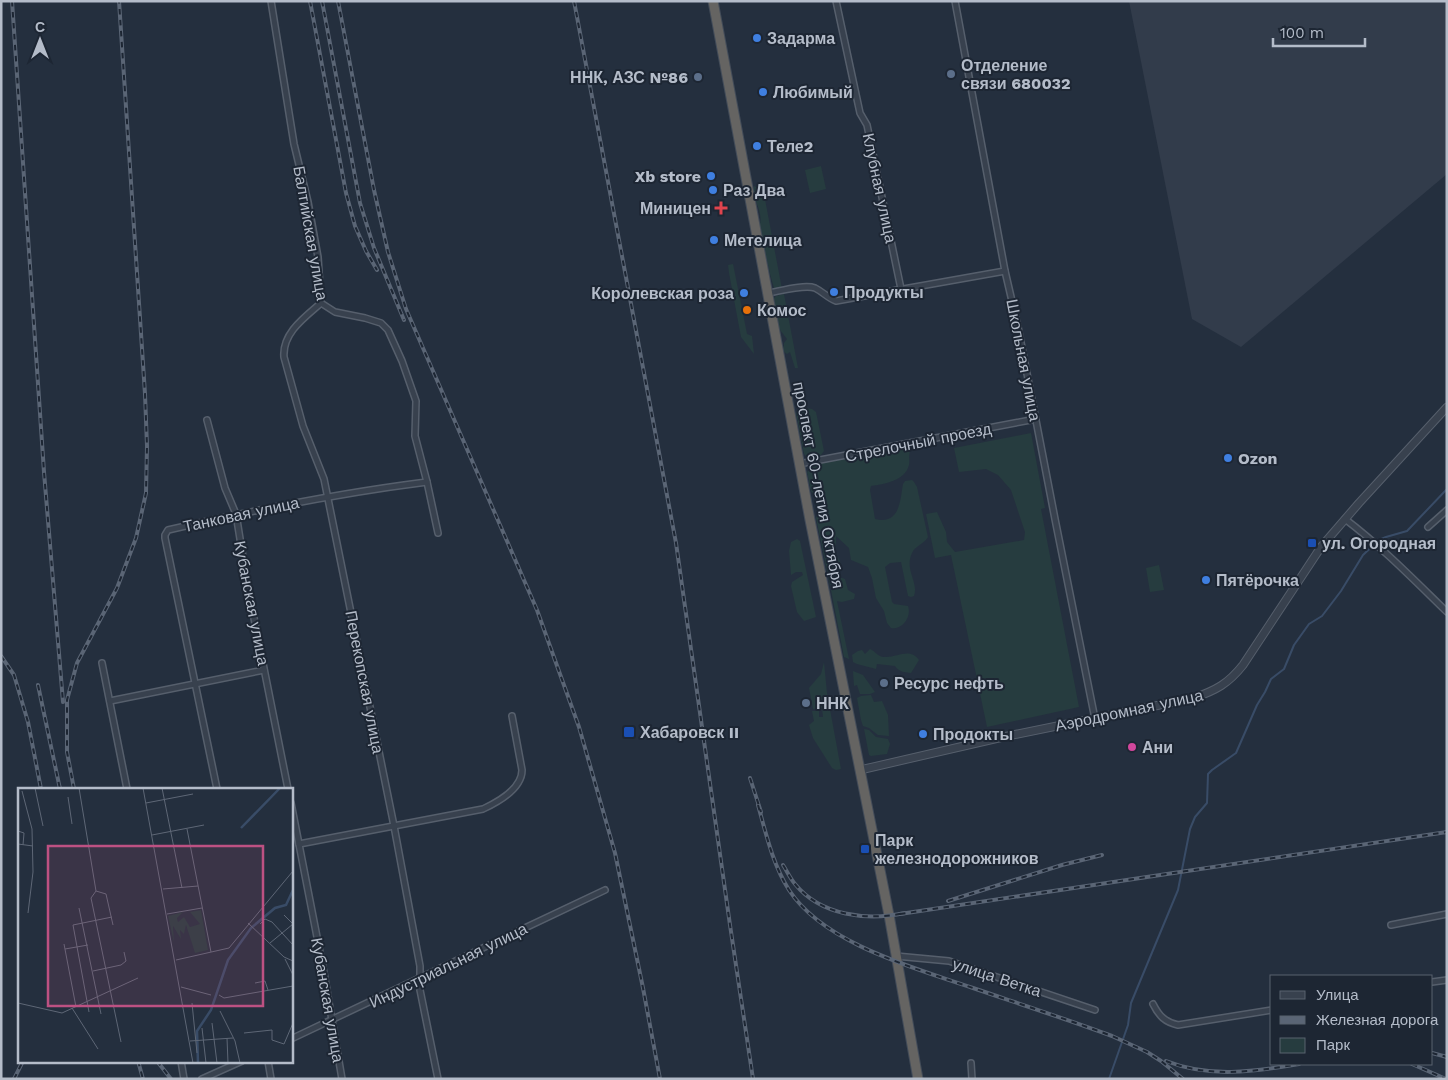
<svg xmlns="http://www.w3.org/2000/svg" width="1448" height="1080" viewBox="0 0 1448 1080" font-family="'Work Sans',sans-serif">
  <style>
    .airport { fill: #323c4b }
    .green { fill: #263c3f }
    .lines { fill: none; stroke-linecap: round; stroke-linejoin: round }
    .stream { stroke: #394c67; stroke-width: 2 }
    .minor-casing { stroke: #565f6c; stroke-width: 8 }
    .tertiary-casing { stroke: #565f6c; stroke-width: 9 }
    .trunk-casing { stroke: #434c59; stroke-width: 11 }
    .minor { stroke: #38414e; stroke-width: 5 }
    .tertiary { stroke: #38414e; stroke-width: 7 }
    .trunk { stroke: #656462; stroke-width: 9 }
    .rail-casing { stroke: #5a6575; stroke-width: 4 }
    .rail { stroke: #1d2633; stroke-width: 2; stroke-dasharray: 5.5; stroke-linecap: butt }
    .shop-dot { fill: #3f7fe0; stroke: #1d2633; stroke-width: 2 }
    .service-dot { fill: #5c6f8a; stroke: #1d2633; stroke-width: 2 }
    .health-dot { fill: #e0444e; stroke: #1d2633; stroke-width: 2 }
    .food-dot { fill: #e8710a; stroke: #1d2633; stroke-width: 2 }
    .transit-dot { fill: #1a4fb4; stroke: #1d2633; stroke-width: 2 }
    .hotel-dot { fill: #d1479c; stroke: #1d2633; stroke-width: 2 }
    .labels { text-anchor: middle; stroke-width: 4; stroke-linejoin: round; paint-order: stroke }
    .poi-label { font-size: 16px; font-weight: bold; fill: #b4bcc9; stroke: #1d2633; text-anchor: start }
    .street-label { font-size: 16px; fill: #b4bcc9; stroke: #1d2633 }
    .inset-river { fill: none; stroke: #394c67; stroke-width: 2.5 }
    .inset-road { fill: none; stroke: #5e6776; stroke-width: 1 }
    .view { fill: #bd5182; fill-opacity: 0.15; stroke: #bd5182; stroke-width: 2.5 }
    .inset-edge { fill: none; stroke: #b4bcc9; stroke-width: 2.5 }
  </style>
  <rect width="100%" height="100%" fill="#242f3e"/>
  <path class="airport" d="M1129,1h318v173l-206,173 -49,-28z"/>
  <g class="green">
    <path d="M821,166l5,23 -16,4 -5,-23z"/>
    <path d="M754,186l4,2 6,6 18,95 -5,1 -3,-2 -4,-14 -11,-47c6,-15 -8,-28 -5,-41z"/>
    <path d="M733,264l14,70 5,2 2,18 -13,-17 -12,-64 -1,-8z"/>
    <path d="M784,294l14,74h-3l-5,-16 -3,2 -4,-3 1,-8 3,-4 -10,-13 1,-3 -2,-12 -3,-1v-5l2,-2 -1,-5 2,-2z"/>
    <path d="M805,402l1,6 6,1 4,3 8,39 -3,4c-6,2 -12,5 -17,-1l-8,-41 6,-4 -1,-6z"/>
    <path d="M1031,433l14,75 -4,1 38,198 -92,20 -36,-172 -16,3 -9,-44 11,-2 9,20 1,10 8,10 69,-12 1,-8 -14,-42 -13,-15 -12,-6 -27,3 -5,-24z"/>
    <path d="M909,447l2,2c-3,6 -1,10 -2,16 -4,16 -25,19 -38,21l-1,4 5,29c25,6 25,-18 28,-35l2,-3 7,-1 2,2 3,5 11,50c-4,7 -13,9 -16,16 -8,17 7,29 2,43l-3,1 -3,-1 -7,-34 -11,1 -5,4 7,35 2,2 14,2c4,11 -6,24 -17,22l-4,-5 -3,-12 -8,-13 -4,-20 -4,-11 -17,-7 -2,-12 -13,-12c1,5 -1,10 -1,14 2,9 9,12 4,21l-5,2 2,3 9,3 3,11 7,4 -1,5 -12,3 -5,-1 12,58 -5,-2 -13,-67 4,-1 -1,-5 -4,1 -14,-67 2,-4 -3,-17 -4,-6 -4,-19 9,-9z"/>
    <path d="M797,539l3,2 16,76 -12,4 -7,-9 -6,-26 1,-4 11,-7 -1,-3h-6l-5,3 -2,-24 2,-9z"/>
    <path d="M1159,565l5,25 -14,2 -4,-24z"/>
    <path d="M870,649c5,2 8,8 14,8 14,1 25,-10 35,3l-8,13c-7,-1 -12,-1 -16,-7l-18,-2 -1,5 -19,-5 -4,-2 -1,-7 6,-4 4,-1 3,4z"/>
    <path d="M824,662l3,31 14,76 -5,1 -4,-2 -19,-30 -4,-13 5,-4 -2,-10h7v6h4l-1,-9 -9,1 -4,-21 12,-14z"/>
    <path d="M853,671l10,4 12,17 -5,2h-10l-3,-9 -3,1z"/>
    <path d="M871,695l3,7 8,-1 6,14 1,21 -11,-1 -9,-7 -6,-2 -2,-6 -4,-22 4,-2z"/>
    <path d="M864,729l5,1 7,7 12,2 2,5 -3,10 -16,2 -2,-1z"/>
  </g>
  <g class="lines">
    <path class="stream" d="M1109,1079l19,-54 3,-22 47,-113 12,-61 5,-12 12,-14 1,-29 4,-4 24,-17 21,-48 8,-13 6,-13 13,-10 10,-24 15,-21 13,-8 19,-25 22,-36 16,-15 7,-3 21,-6 40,-42"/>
    <defs>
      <g id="minor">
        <path d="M271,1l23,143 14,58 10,55 3,46 14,9 30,6 16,5 7,7 14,31 14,40 -1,35 12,46 11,51"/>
        <path d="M836,1l24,112 7,12 34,164"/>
        <path d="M955,1l50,270 13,56 37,192 40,200"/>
        <path d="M768,293c12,-2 37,-9 47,-5 8,4 13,10 21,13l169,-30"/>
        <path d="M321,303c-16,14 -39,30 -37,54l19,69 21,53 70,347 26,140v24l18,89"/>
        <path d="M207,420l18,68 11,26 12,74 40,201"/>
        <path d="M799,464l237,-45"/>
        <path d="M1345,519c37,28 69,61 102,93"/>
        <path d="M1428,527l19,-17"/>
        <path d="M102,663l25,126"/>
        <path d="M110,701l154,-31"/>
        <path d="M217,789l-52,-251v-3l3,-5c86,-20 172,-37 259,-48"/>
        <path d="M291,803l33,170 18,106"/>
        <path d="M299,844l184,-35c15,-7 39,-20 39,-39l-10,-54"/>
        <path d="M1391,925l56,-11"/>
        <path d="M896,956l53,5 146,49"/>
        <path d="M1432,982l15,-2"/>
        <path d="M1153,1004c6,12 12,18 25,21l94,-15"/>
        <path d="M291,1039l314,-149"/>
        <path d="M181,1061l3,18"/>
        <path d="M268,1061l3,18"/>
        <path d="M971,1063l1,16"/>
        <path d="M202,1079l40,-18"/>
      </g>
      <path id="tertiary" d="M860,770l143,-33 191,-39c22,-8 34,-14 49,-33l78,-118 38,-44 88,-96"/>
      <path id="trunk" d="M713,1l97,519 79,395 29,164"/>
    </defs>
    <use href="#minor" class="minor-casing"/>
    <use href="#tertiary" class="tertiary-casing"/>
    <use href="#trunk" class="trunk-casing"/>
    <use href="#minor" class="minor"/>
    <use href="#tertiary" class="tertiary"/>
    <use href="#trunk" class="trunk"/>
    <defs>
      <g id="rail">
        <path d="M12,1l32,471 19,230"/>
        <path d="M310,1l36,192 9,33 11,25 11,19"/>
        <path d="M322,1l38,202 14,45 30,72"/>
        <path d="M338,1l36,189 14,62 18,57 131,301 42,117 36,126 28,135 17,91"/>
        <path d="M574,1l102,542 54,382 23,154"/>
        <path d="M1,656l13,19 14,47 13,67"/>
        <path d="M38,685l22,104"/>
        <path d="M750,778l11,34"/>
        <path d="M74,789l-7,-37v-52l10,-37 40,-75 19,-50 10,-45 1,-47 -2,-52 -26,-393"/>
        <path d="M758,805c8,29 15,60 31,85 35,54 126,78 184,98 47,16 93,31 139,48l35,16 14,9 22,18"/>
        <path d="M783,865c4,6 7,13 12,19 26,32 72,37 110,29"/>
        <path d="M948,901l114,-36 40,-10"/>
        <path d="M900,914l547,-82"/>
        <path d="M1432,1053l15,4"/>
        <path d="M138,1061l5,18"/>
        <path d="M157,1061l14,18"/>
        <path d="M1166,1061c43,17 87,11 133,3"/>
        <path d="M1412,1064l34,15"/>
        <path d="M14,1079l9,-18"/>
      </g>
    </defs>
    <use href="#rail" class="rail-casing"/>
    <use href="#rail" class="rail"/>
  </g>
  <g class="shop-dot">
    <circle cx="757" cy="38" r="5"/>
    <circle cx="763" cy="92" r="5"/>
    <circle cx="757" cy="146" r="5"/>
    <circle cx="711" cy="176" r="5"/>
    <circle cx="713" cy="190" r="5"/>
    <circle cx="714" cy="240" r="5"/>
    <circle cx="834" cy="292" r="5"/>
    <circle cx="744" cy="293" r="5"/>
    <circle cx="1228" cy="458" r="5"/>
    <circle cx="1206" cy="580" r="5"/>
    <circle cx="923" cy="734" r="5"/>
  </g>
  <g class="service-dot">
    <circle cx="951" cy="74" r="5"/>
    <circle cx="698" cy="77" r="5"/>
    <circle cx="884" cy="683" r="5"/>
    <circle cx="806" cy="703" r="5"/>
  </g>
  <path class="health-dot" d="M718.5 200.5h5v5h5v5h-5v5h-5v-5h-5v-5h5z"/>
  <circle class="food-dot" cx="747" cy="310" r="5"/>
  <g class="transit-dot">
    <rect x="1307" y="538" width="10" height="10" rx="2.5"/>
    <rect x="623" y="726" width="12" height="12" rx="2.5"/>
    <rect x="860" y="844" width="10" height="10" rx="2.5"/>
  </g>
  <circle class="hotel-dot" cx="1132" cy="747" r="5"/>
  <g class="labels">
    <g class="poi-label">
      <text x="767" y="44">Задарма</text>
      <text x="961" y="71">Отделение<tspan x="961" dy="18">связи 680032</tspan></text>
      <text x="688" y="83" text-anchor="end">ННК, АЗС №86</text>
      <text x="773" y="98">Любимый</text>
      <text x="767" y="152">Теле2</text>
      <text x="701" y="182" text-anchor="end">Xb store</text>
      <text x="723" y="196">Раз Два</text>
      <text x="711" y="214" text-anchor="end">Миницен</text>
      <text x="724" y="246">Метелица</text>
      <text x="844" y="298">Продукты</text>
      <text x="734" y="299" text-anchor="end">Королевская роза</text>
      <text x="757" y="316">Комос</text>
      <text x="1238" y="464">Ozon</text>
      <text x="1322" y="549">ул. Огородная</text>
      <text x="1216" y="586">Пятёрочка</text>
      <text x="894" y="689">Ресурс нефть</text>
      <text x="816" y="709">ННК</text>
      <text x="640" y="738">Хабаровск II</text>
      <text x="933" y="740">Продокты</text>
      <text x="1142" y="753">Ани</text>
      <text x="875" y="846">Парк<tspan x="875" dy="18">железнодорожников</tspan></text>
    </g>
    <g class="street-label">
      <text transform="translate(880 188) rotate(78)" y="6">Клубная улица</text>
      <text transform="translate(311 233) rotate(80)" y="6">Балтийская улица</text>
      <text transform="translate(1024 360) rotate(79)" y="6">Школьная улица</text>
      <text transform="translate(918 442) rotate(-11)" y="6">Стрелочный проезд</text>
      <text transform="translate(819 485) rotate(79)" y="6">проспект 60-летия Октября</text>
      <text transform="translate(241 514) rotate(-12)" y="6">Танковая улица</text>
      <text transform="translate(252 603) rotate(79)" y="6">Кубанская улица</text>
      <text transform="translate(365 682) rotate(79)" y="6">Перекопская улица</text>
      <text transform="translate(1129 710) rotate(-12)" y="6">Аэродромная улица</text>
      <text transform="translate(448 965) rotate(-26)" y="6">Индустриальная улица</text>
      <text transform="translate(997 977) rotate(18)" y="6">улица Ветка</text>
      <text transform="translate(328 1000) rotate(80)" y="6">Кубанская улица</text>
    </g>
  </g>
  <g transform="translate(18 788)">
    <rect width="275" height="275" fill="#242f3e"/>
    <path d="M183,122l7,40 -13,3 -9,-28 -2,9 -4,-4 1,9 -8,-13 1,17h11h-11l-6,-27 15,-4 -6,6 1,4 6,-5 6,10 10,-3 -10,-12z" fill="#263c3f"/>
    <path class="inset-river" d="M223,40l39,-40M180,275l-1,-32 14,-21 17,-50 23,-32 24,-20 11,-3 7,-15"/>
    <path class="inset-road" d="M17,0l8,38M61,0l17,103 10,3 7,31M125,0l50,275M144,0l20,100M4,3l10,38 1,43 -5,41M50,9l4,27M128,15l47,-9M169,41l24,123M0,43l6,2 -1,12M134,47l52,-10M0,56l15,2M145,101l35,-3M78,103l-5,7 30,144M61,120l22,106M149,126l35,-6M230,135l36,34 9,4M242,136l5,-5 7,3 21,23M252,155l23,-19 -9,-9M46,156l12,63M47,161l23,-4M267,171l8,16M158,172l53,-12 64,-77M75,183l28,-6 5,-4 -2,-9M237,195l10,-2 3,9M163,199l30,8M201,207l5,3 69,-12M0,215l44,10 76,-35M174,215l5,50M54,220l26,41M202,223l15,30 5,22M71,224l-16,-87 39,-8M194,235l5,40M184,240l4,35M226,245l28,-3v10l12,4 9,-21M209,250l1,25M172,253l43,-3"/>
    <path class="view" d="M30,58h215v160h-215z"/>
    <rect width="275" height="275" class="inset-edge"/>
  </g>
  <rect width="1448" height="1080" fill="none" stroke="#b4bcc9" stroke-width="5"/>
  <rect x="1270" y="975" width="162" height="90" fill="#1d2633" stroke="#59626f"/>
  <rect x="1280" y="991" width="25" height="8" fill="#38414e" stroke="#59626f"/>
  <text x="1316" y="1000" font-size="15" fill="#b4bcc9">Улица</text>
  <rect x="1280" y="1016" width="25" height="8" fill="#5a6575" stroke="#59626f"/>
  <text x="1316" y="1025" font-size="15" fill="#b4bcc9">Железная дорога</text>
  <rect x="1280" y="1038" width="25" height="15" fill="#263c3f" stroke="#59626f"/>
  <text x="1316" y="1050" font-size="15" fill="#b4bcc9">Парк</text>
  <g transform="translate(40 40)" stroke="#1d2633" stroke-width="4" paint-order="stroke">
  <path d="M0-4L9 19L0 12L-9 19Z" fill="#b4bcc9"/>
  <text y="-8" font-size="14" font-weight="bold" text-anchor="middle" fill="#b4bcc9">С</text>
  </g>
  <path d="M1273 38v8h92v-8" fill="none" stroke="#b4bcc9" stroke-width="2.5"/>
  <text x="1280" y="38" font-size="15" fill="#b4bcc9" stroke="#1d2633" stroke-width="4" paint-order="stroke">100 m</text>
</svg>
